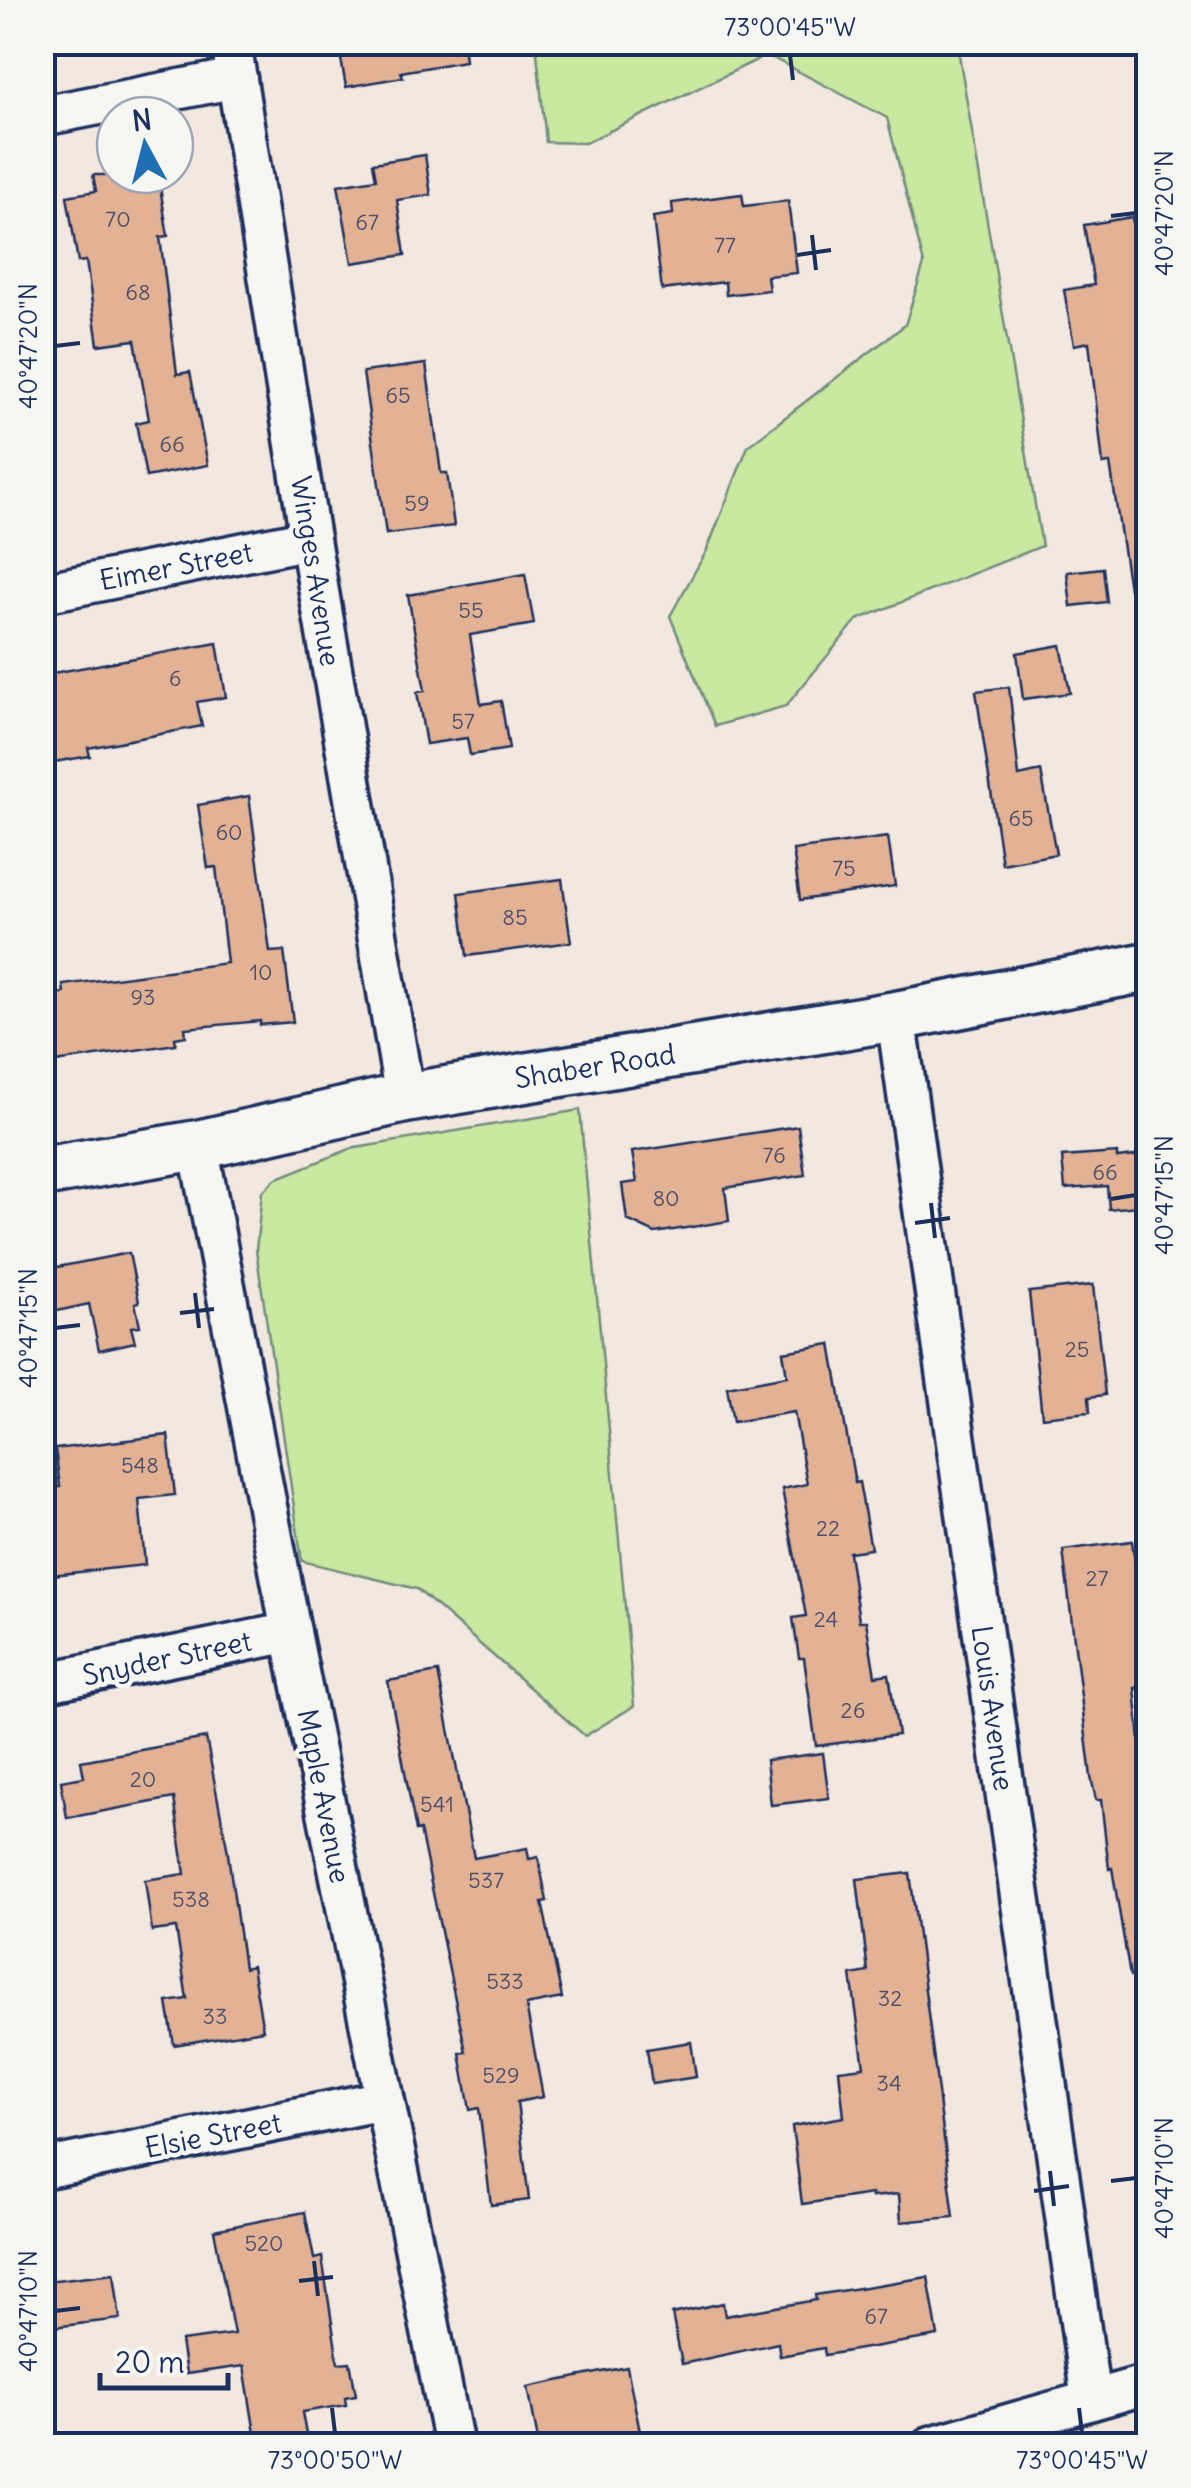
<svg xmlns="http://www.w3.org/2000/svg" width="1191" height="2488" viewBox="0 0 1191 2488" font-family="Delius,sans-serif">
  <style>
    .green { fill: #cae8a0; stroke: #728c7f; stroke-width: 2.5 }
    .building { fill: #e3b294; stroke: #1b2f5e; stroke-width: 2.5 }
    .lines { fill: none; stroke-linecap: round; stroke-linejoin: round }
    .minor-casing { stroke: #1b2f5e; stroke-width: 45 }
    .tertiary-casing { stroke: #1b2f5e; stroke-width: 55 }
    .minor { stroke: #f6f6f2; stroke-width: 38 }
    .tertiary { stroke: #f6f6f2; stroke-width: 48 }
    .ticks { fill: none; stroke: #1b2f5e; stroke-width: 4 }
    .labels { text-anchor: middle; stroke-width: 9; stroke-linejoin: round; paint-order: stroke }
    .number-label { font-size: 22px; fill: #4d506c }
    .street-label { font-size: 28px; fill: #1b2f5e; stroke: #f6f6f2 }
    .neatline { fill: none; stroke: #1b2f5e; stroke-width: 4 }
    .ticks-label { font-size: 25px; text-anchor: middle; fill: #1b2f5e }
  </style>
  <rect width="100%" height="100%" fill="#f2e8df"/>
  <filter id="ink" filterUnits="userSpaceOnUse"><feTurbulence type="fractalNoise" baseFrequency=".01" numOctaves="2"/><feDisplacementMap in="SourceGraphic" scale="20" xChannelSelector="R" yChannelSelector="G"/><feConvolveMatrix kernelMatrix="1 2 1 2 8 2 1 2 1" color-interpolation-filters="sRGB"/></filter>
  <g filter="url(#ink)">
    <g class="green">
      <path d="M536,43h421l85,503 -185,74 -71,86 -71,20 -45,-110 37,-66 41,-104 157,-121 19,-61 -37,-146 -120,-63 -182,88 -39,-1z"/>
      <path d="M580,1110l54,596 -49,30 -168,-147 -115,-28 -46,-311 6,-58 13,-13 75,-30z"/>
    </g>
    <g class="building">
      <path d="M338,42h125l2,19 -64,11 2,5 -57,10z"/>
      <path d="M425,155l6,40 -34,5 8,55 -53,8 -14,-78 38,-6 -3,-16z"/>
      <path d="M93,175h65l10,61 -8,1 17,137 13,-2 18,93 -62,12 -10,-54 13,-3 -14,-80 -37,5 -12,-84 -8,1 -11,-66 29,-5z"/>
      <path d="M742,194l2,12 44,-5 9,72 -30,3 2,14 -43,5 -1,-13 -63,8 -9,-73 20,-3 -1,-11z"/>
      <path d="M1132,217l16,93v277l-19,2 -19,-126 -7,1 -14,-122 -15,3 -10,-55 30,-5 -10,-60z"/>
      <path d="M426,364l15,109h6l7,53 -68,8 -23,-162z"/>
      <path d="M1103,568l4,34 -36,4 -4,-34z"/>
      <path d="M525,574l9,50 -64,11 11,69 20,-3 8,48 -39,6 -3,-17 -41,6 -9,-52 8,-1 -17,-96z"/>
      <path d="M217,643l9,54 -29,5 5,24 -114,22 2,8 -48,8v-89z"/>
      <path d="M1061,645l9,48 -47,6 -6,-46z"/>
      <path d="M1009,687l10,89 22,-5 15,83 -54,10 -26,-173z"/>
      <path d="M249,796l21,156 14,-1 9,71 -33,3v-4l-75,7 1,8 -11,2 1,6 -134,20v-68l22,-3 -1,-8 164,-22 -11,-96 -8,1 -10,-63z"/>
      <path d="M888,837l7,49 -95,14 -7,-50z"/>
      <path d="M562,879l9,63 -104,14 -8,-63z"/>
      <path d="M798,1126l7,49 -80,13 4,33 -74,12 -28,-13 -5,-36 15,-2 -5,-30z"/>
      <path d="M1117,1153v5l28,-3 3,50 -39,4 -2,-23 -42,3 -3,-32z"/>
      <path d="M129,1253l10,49 -4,1 5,23 -9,1 4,15 -36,8 -10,-46 -41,9 -6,-43z"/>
      <path d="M1093,1285l12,110 -16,2 1,15 -48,5 -13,-125z"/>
      <path d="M831,1344l24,139 4,-1 12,67 -22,3 10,69h7l9,55 14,-2 9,61 -82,11 -12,-88h-5l-6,-40 13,-2 -24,-127 25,-5 -13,-72 -61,10 -6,-35 60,-11 -4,-24z"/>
      <path d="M168,1435l7,60 -36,4 6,66 -103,11v-87l18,-2 -5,-38z"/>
      <path d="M1132,1541l13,91 3,-1v55l-13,2 7,74 6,-1v213l-18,2 -18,-108 -3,1 -8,-69h-5l-5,-23 -28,-227z"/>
      <path d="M438,1672l36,186 53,-10 2,11 9,-2 9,44 -5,1 20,96 -36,7 17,92 -26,5 12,98 -38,5 -12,-97 -9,2 -10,-57 6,-1 -46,-222 -4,1 -28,-150z"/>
      <path d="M206,1738l21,109 17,121 8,-2 11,64 -89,15 -7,-43 20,-3 -11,-71 -24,3 -7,-51 40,-6 -11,-76 -107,20 -6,-37 23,-4 -3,-16z"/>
      <path d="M823,1753l6,45 -58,7 -5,-45z"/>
      <path d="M910,1873l44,344 -53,5 -2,-28 -27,3v-3l-70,10 -10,-78 52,-9 -5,-47 25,-3 -13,-92 17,-3 -11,-93z"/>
      <path d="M691,2042l5,35 -44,7 -5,-35z"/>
      <path d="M305,2212l9,47 8,-2 16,106 12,-1 6,33 -11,2 1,8 -44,7 6,34h-51l-13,-80 -58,8 -5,-33 53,-7 -20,-104z"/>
      <path d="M114,2273l6,46 -67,8 -6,-46z"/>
      <path d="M928,2277l10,59 -113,19 -1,-7 -44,8 -2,-13 -96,21 -10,-50 51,-11 2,13 91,-16 -1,-5z"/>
      <path d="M627,2367l14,70 -43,9h-59l-11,-59z"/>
    </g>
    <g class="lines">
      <defs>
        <g id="minor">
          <path d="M231,42l79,497 95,559"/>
          <path d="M42,116l195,-38"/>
          <path d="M42,593l268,-54"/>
          <path d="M896,1016l195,1384"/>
          <path d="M198,1145l93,487 163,814"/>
          <path d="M42,1683l249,-51"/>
          <path d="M42,2169l342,-69"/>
          <path d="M931,2446l217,-62"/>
        </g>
        <path id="tertiary" d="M42,1172l156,-27 207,-47 491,-82 252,-49"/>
      </defs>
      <use href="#minor" class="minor-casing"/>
      <use href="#tertiary" class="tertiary-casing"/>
      <use href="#minor" class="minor"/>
      <use href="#tertiary" class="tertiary"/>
    </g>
  </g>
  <path class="ticks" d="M790,55l3,25M1111,216l25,-3M812,235l4,35M797,255l34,-5M55,346l25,-3M1111,1199l25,-4M931,1203l4,35M915,1223l35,-5M195,1293l4,35M180,1313l34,-4M55,1328l25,-3M1050,2171l4,35M1111,2181l25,-3M1034,2191l35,-5M314,2261l4,35M299,2281l34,-4M55,2311l25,-3M332,2408l3,25M1079,2408l3,25"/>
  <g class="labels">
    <g class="number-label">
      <text x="118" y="227">70</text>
      <text x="367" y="230">67</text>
      <text x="725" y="253">77</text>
      <text x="138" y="300">68</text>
      <text x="398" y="403">65</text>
      <text x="172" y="452">66</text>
      <text x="417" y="511">59</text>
      <text x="471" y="618">55</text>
      <text x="175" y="686">6</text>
      <text x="463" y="729">57</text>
      <text x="1021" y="826">65</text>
      <text x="229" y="840">60</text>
      <text x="844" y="876">75</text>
      <text x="515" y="925">85</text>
      <text x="261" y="980">10</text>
      <text x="143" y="1005">93</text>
      <text x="774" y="1163">76</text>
      <text x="1105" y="1180">66</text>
      <text x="666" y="1206">80</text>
      <text x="1077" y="1357">25</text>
      <text x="140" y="1473">548</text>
      <text x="828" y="1536">22</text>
      <text x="1097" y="1586">27</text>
      <text x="826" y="1627">24</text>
      <text x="853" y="1718">26</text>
      <text x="143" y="1787">20</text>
      <text x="437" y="1812">541</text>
      <text x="486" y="1888">537</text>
      <text x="191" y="1907">538</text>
      <text x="505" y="1989">533</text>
      <text x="890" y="2006">32</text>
      <text x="215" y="2024">33</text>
      <text x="501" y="2083">529</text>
      <text x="889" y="2091">34</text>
      <text x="264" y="2251">520</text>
      <text x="876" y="2324">67</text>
    </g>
    <g class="street-label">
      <text transform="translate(176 566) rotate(-11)" y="10">Eimer Street</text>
      <text transform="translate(316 571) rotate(81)" y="10">Winges Avenue</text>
      <text transform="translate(595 1066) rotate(-9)" y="10">Shaber Road</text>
      <text transform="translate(167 1658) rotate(-12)" y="10">Snyder Street</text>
      <text transform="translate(993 1708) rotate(82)" y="10">Louis Avenue</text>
      <text transform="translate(324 1796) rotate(79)" y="10">Maple Avenue</text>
      <text transform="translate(213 2135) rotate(-11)" y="10">Elsie Street</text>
    </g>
  </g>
  <rect width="1191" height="2488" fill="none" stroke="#f6f6f2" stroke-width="110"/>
  <g transform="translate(145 145) rotate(353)"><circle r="48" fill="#f6f6f2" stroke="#9ea6b7" stroke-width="2.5"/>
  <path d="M0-8L18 38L0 25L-18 38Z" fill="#1f6fb2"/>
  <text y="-15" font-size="28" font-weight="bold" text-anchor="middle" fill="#1b2f5e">N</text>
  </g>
  <path d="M100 2373v15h128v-15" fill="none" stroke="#1b2f5e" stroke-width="5"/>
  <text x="115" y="2373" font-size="30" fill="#1b2f5e" stroke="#f6f6f2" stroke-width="8" paint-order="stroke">20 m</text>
  <rect x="55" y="55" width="1081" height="2378" class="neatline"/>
  <g class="ticks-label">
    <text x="790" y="36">73°00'45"W</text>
    <text transform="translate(1164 213) rotate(-90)" y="9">40°47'20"N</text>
    <text transform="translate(28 346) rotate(-90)" y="9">40°47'20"N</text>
    <text transform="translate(1164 1195) rotate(-90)" y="9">40°47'15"N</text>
    <text transform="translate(28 1328) rotate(-90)" y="9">40°47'15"N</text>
    <text transform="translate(1164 2178) rotate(-90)" y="9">40°47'10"N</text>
    <text transform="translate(28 2311) rotate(-90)" y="9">40°47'10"N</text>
    <text x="335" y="2469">73°00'50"W</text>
    <text x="1082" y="2469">73°00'45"W</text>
  </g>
</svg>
